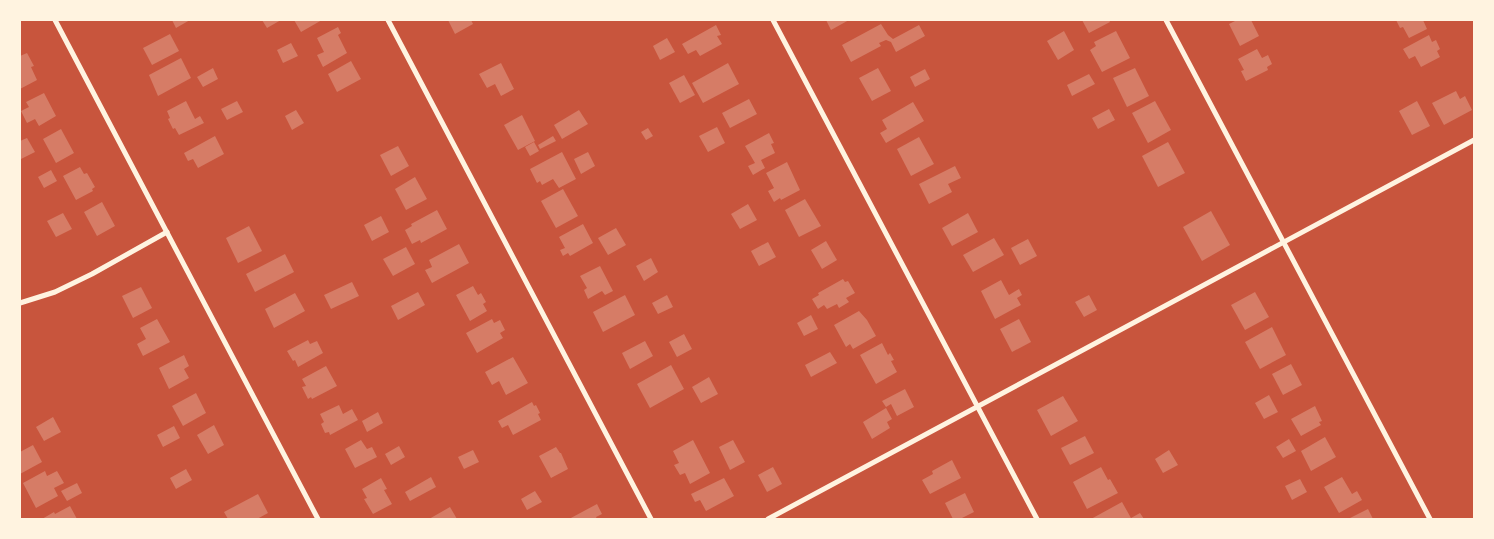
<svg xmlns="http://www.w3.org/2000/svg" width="1494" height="539" viewBox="0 0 1494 539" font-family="'Nunito Sans',sans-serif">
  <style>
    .building { fill: #d67c66 }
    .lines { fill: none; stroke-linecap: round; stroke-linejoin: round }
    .minor { stroke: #fff3e0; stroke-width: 5 }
  </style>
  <rect width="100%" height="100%" fill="#c8553d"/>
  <g class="building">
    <path d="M172,20h18l-14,8z"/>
    <path d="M262,20h19l-14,8z"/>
    <path d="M294,20h28l-21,12z"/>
    <path d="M448,20h23l2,4 -18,10z"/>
    <path d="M826,20h23l-18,10z"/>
    <path d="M1082,20h27l1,2 -21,11z"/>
    <path d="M1237,20h14l8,16 -19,10 -11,-22z"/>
    <path d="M1396,20h27l4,9 -18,9 -6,-11 -3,1z"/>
    <path d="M881,24l7,11 5,4 26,-14 6,11 -29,16 -5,-10 -5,-2 -7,3 2,3 -30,16 -9,-17z"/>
    <path d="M716,25l5,10 -4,1 5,8 -22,12 -4,-6 -8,4 -6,-10z"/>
    <path d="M338,27l3,6 -3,2 9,18 -24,14 -6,-12 7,-3 -7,-14z"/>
    <path d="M1064,31l10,19 -16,10 -11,-19z"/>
    <path d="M1116,31l14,27 -28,14 -12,-22 6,-4 -2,-4z"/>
    <path d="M170,34l9,17 -27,14 -9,-17z"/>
    <path d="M1429,35l3,7 4,-2 4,9 -3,2 3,6 -19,10 -6,-11 -6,3 -6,-10z"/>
    <path d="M667,38l8,14 -15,8 -7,-14z"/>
    <path d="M291,43l7,13 -15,7 -6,-13z"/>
    <path d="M1257,49l5,9 6,-3 4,9 -5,3 1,3 -22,11 -5,-10 3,-1 -6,-11z"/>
    <path d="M27,53l7,13 -3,1 6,13 -17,9v-33z"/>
    <path d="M181,58l10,20 -33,18 -9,-21z"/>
    <path d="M351,61l10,18 -24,13 -9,-18z"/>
    <path d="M501,63l13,26 -13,7 -6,-12 -8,4 -8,-14z"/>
    <path d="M728,63l11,21 -36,19 -11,-20z"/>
    <path d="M213,68l5,11 -15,8 -6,-10z"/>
    <path d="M878,68l13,23 -19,10 -13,-23z"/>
    <path d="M1135,68l14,28 -22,11 -14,-29z"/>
    <path d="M925,69l5,10 -15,8 -5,-10z"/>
    <path d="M1089,74l6,10 -23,12 -5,-11z"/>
    <path d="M684,75l11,20 -15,8 -11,-20z"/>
    <path d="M1456,91l4,8 5,-3 7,14 -28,15 -12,-22z"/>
    <path d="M44,93l12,23 -17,10 -4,-7 -8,4 -6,-12 8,-4 -3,-5z"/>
    <path d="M749,99l8,15 -27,14 -8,-15z"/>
    <path d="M186,101l9,18 5,-3 4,7 -25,12 -4,-7 -2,1 -5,-10 2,-1 -3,-7z"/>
    <path d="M237,101l6,11 -16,8 -6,-11z"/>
    <path d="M1155,101l16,29 -23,13 -16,-30z"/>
    <path d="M1417,101l13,25 -18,9 -13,-24z"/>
    <path d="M913,102l11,19 -38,22 -6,-10 7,-4 -5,-9z"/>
    <path d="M1109,109l6,11 -17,9 -6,-11z"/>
    <path d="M296,110l8,13 -12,7 -7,-14z"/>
    <path d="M579,110l9,14 -26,15 -8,-14z"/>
    <path d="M522,115l13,26 -17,9 -14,-25z"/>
    <path d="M717,127l8,16 -17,9 -9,-16z"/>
    <path d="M648,128l5,8 -7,4 -5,-8z"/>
    <path d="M61,129l13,24 -18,10 -13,-24z"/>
    <path d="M769,133l5,10 -3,1 4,9 -14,7 4,8 -12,7 -5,-9 7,-3 -10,-17z"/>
    <path d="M215,136l9,18 -26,14 -5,-9 -5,2 -4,-8z"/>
    <path d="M553,136l3,5 -16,8 -2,-4z"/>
    <path d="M919,137l15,27 -23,12 -14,-27z"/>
    <path d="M27,138l8,14 -14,7 -1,-18z"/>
    <path d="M534,142l5,9 -9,5 -5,-9z"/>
    <path d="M1168,142l17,31 -27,14 -16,-31z"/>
    <path d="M398,146l11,20 -18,10 -11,-21z"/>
    <path d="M562,152l14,27 -17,9 -6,-9 -11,6 -2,-4 -3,2 -7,-14z"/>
    <path d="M588,152l7,14 -14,8 -7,-15z"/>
    <path d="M787,162l13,28 -19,10 -1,-2 -6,4 -6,-11 6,-3 -8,-15z"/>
    <path d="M955,166l6,12 -13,6 4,8 -23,12 -10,-20z"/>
    <path d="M80,167l4,7 3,-1 8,14 -3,2 1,2 -17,9 -13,-24z"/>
    <path d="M51,170l6,11 -13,7 -6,-11z"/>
    <path d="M415,177l12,22 -21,11 -11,-21z"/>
    <path d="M563,189l15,27 -22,12 -15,-27z"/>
    <path d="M805,199l16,27 -22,11 -14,-27z"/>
    <path d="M102,202l13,24 -18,10 -13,-24z"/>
    <path d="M748,204l9,16 -17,9 -9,-15z"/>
    <path d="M437,210l10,19 -26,14 -1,-3 -8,4 -7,-14 7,-4 -1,-2z"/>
    <path d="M1211,211l19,34 -28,16 -19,-34z"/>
    <path d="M63,213l9,16 -16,8 -9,-16z"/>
    <path d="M968,213l10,19 -26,14 -10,-18z"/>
    <path d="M381,216l8,16 -17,9 -8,-16z"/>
    <path d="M583,224l10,19 -23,13 -2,-3 -5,3 -3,-6 5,-2 -6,-11z"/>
    <path d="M249,226l13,25 -24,12 -12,-25z"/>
    <path d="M616,228l10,17 -18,10 -10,-17z"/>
    <path d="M994,238l10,17 -31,17 -10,-17z"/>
    <path d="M1028,239l9,17 -17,9 -9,-17z"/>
    <path d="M826,241l11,19 -15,9 -11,-19z"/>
    <path d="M768,242l8,15 -17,9 -8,-15z"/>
    <path d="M459,244l10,19 -37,20 -7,-13 7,-3 -3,-7z"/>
    <path d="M406,247l9,17 -22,12 -10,-17z"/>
    <path d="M285,254l9,18 -39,20 -9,-18z"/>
    <path d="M651,258l7,14 -14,9 -8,-15z"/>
    <path d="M600,266l13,25 -8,4 -3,-4 -14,8 -4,-9 3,-2 -7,-12z"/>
    <path d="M843,279l2,3 3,-1 7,12 -9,5 3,4 -10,6 -2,-4 -10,5 -3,-4 -6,4 -6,-10 7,-4 -1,-2z"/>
    <path d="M1001,280l8,15 10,-6 3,6 -5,3 4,7 -26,14 -14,-28z"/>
    <path d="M352,282l7,14 -28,13 -7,-14z"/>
    <path d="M473,286l5,9 3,-2 5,9 -3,2 4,7 -17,10 -14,-26z"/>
    <path d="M141,287l11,21 -19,10 -11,-22z"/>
    <path d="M418,292l7,13 -27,15 -7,-14z"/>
    <path d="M1255,292l14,25 -24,13 -14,-25z"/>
    <path d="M295,293l10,18 -31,17 -9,-19z"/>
    <path d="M625,295l10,20 -32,17 -10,-20z"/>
    <path d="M667,295l6,12 -15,7 -6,-11z"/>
    <path d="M1089,295l8,15 -13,7 -9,-15z"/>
    <path d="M859,311l8,9 9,16 -23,13 -3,-5 -4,3 -12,-22z"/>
    <path d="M811,315l7,14 -14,7 -7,-13z"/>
    <path d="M157,319l13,23 -27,14 -6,-12 9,-5 -6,-11z"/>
    <path d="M492,319l2,4 6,-3 5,10 -5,3 3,5 -26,15 -11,-20z"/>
    <path d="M1019,319l12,23 -19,10 -12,-23z"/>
    <path d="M1272,327l14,28 -26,14 -15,-27z"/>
    <path d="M684,334l8,15 -15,8 -8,-15z"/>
    <path d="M308,340l2,4 7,-3 6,12 -25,14 -3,-7 -2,1 -6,-10z"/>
    <path d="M645,341l8,15 -23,13 -8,-16z"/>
    <path d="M882,343l6,12 2,-2 4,7 -3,1 6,11 -21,12 -16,-29z"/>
    <path d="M830,352l7,11 -26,14 -6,-12z"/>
    <path d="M184,355l5,11 -5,3 5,9 -20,11 -10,-21z"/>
    <path d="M513,357l15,26 -22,12 -7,-14 -7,4 -7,-13z"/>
    <path d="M1291,364l11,21 -19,10 -11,-21z"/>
    <path d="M671,365l13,24 -34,19 -13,-24z"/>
    <path d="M326,366l11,20 -25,13 -1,-2 -3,2 -6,-12 4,-1 -4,-7z"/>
    <path d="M709,377l9,17 -17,9 -9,-16z"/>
    <path d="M905,389l9,18 -17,9 -6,-12 -5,3 -4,-6z"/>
    <path d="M196,393l10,20 -23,13 -11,-20z"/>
    <path d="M1269,395l9,17 -14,7 -9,-16z"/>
    <path d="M1063,396l15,25 -27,15 -14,-26z"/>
    <path d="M532,402l2,4 2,-1 4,8 -2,1 3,6 -28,15 -5,-10 -6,3 -4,-7z"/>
    <path d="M339,405l4,9 9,-5 6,11 -28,15 -1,-3 -4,1 -4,-9 3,-2 -4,-8z"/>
    <path d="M1315,406l7,15 -3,1 2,3 -20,11 -10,-17z"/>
    <path d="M886,408l6,11 -5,3 3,6 -18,11 -9,-17z"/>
    <path d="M378,412l5,11 -16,9 -5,-11z"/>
    <path d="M53,417l8,15 -17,9 -8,-14z"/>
    <path d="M214,425l10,20 -16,9 -11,-19z"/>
    <path d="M174,426l6,12 -17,9 -6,-12z"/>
    <path d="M1085,436l9,17 -24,12 -9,-17z"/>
    <path d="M1325,437l11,20 -25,14 -10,-20z"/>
    <path d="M1289,439l7,12 -13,7 -7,-11z"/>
    <path d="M361,440l6,9 5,-2 5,10 -22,11 -10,-19z"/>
    <path d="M693,440l17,33 -20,11 -5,-11 -5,2 -6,-10 5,-2 -6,-12z"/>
    <path d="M733,440l12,22 -15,8 -11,-23z"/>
    <path d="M33,445l9,17 -22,12v-22z"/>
    <path d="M399,446l6,11 -14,8 -6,-11z"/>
    <path d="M556,447l4,6h1l7,16 -17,9 -12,-22z"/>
    <path d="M473,450l6,12 -15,7 -6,-12z"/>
    <path d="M1169,450l9,15 -15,8 -8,-14z"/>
    <path d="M952,460l9,18 -31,16 -8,-14 11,-6 -1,-3z"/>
    <path d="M773,467l9,17 -15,8 -9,-17z"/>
    <path d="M1101,467l7,13 2,-1 8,14 -31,16 -14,-27z"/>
    <path d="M186,469l6,11 -16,9 -6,-11z"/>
    <path d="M45,471l2,5 10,-5 7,12 -10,5 4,8 -22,12 -13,-25z"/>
    <path d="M431,477l5,10 -26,14 -5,-9z"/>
    <path d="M1342,477l10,17 5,-3 5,9 -23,13 -15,-26z"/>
    <path d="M381,478l6,11 -3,1 8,14 -19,10 -9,-15 3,-1 -5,-9z"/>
    <path d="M724,478l10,18 -28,15 -6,-11 -5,2 -4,-8z"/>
    <path d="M1300,479l7,13 -15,8 -7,-14z"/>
    <path d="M77,483l5,10 -15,8 -6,-10z"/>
    <path d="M535,491l7,11 -15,8 -6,-11z"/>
    <path d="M965,493l9,19 -14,7h-7l-8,-16z"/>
    <path d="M258,494l10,19 -11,6h-29l-4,-7z"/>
    <path d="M1122,502l9,16 9,-5 4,6h-53z"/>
    <path d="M597,504l5,10 -6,3 1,2h-28z"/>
    <path d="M70,506l7,13h-35l12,-7 1,2z"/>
    <path d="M450,507l7,12h-28z"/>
    <path d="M1368,509l5,10h-25z"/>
  </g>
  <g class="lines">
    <g class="minor">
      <path d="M55,20l263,499"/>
      <path d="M388,20l263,499"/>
      <path d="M773,20l264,499"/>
      <path d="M1166,20l264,499"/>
      <path d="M20,303l35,-11 37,-18 75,-42"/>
      <path d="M768,519l706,-379"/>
    </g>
  </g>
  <rect width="1494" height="539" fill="none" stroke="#fff3e0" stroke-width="42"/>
</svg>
